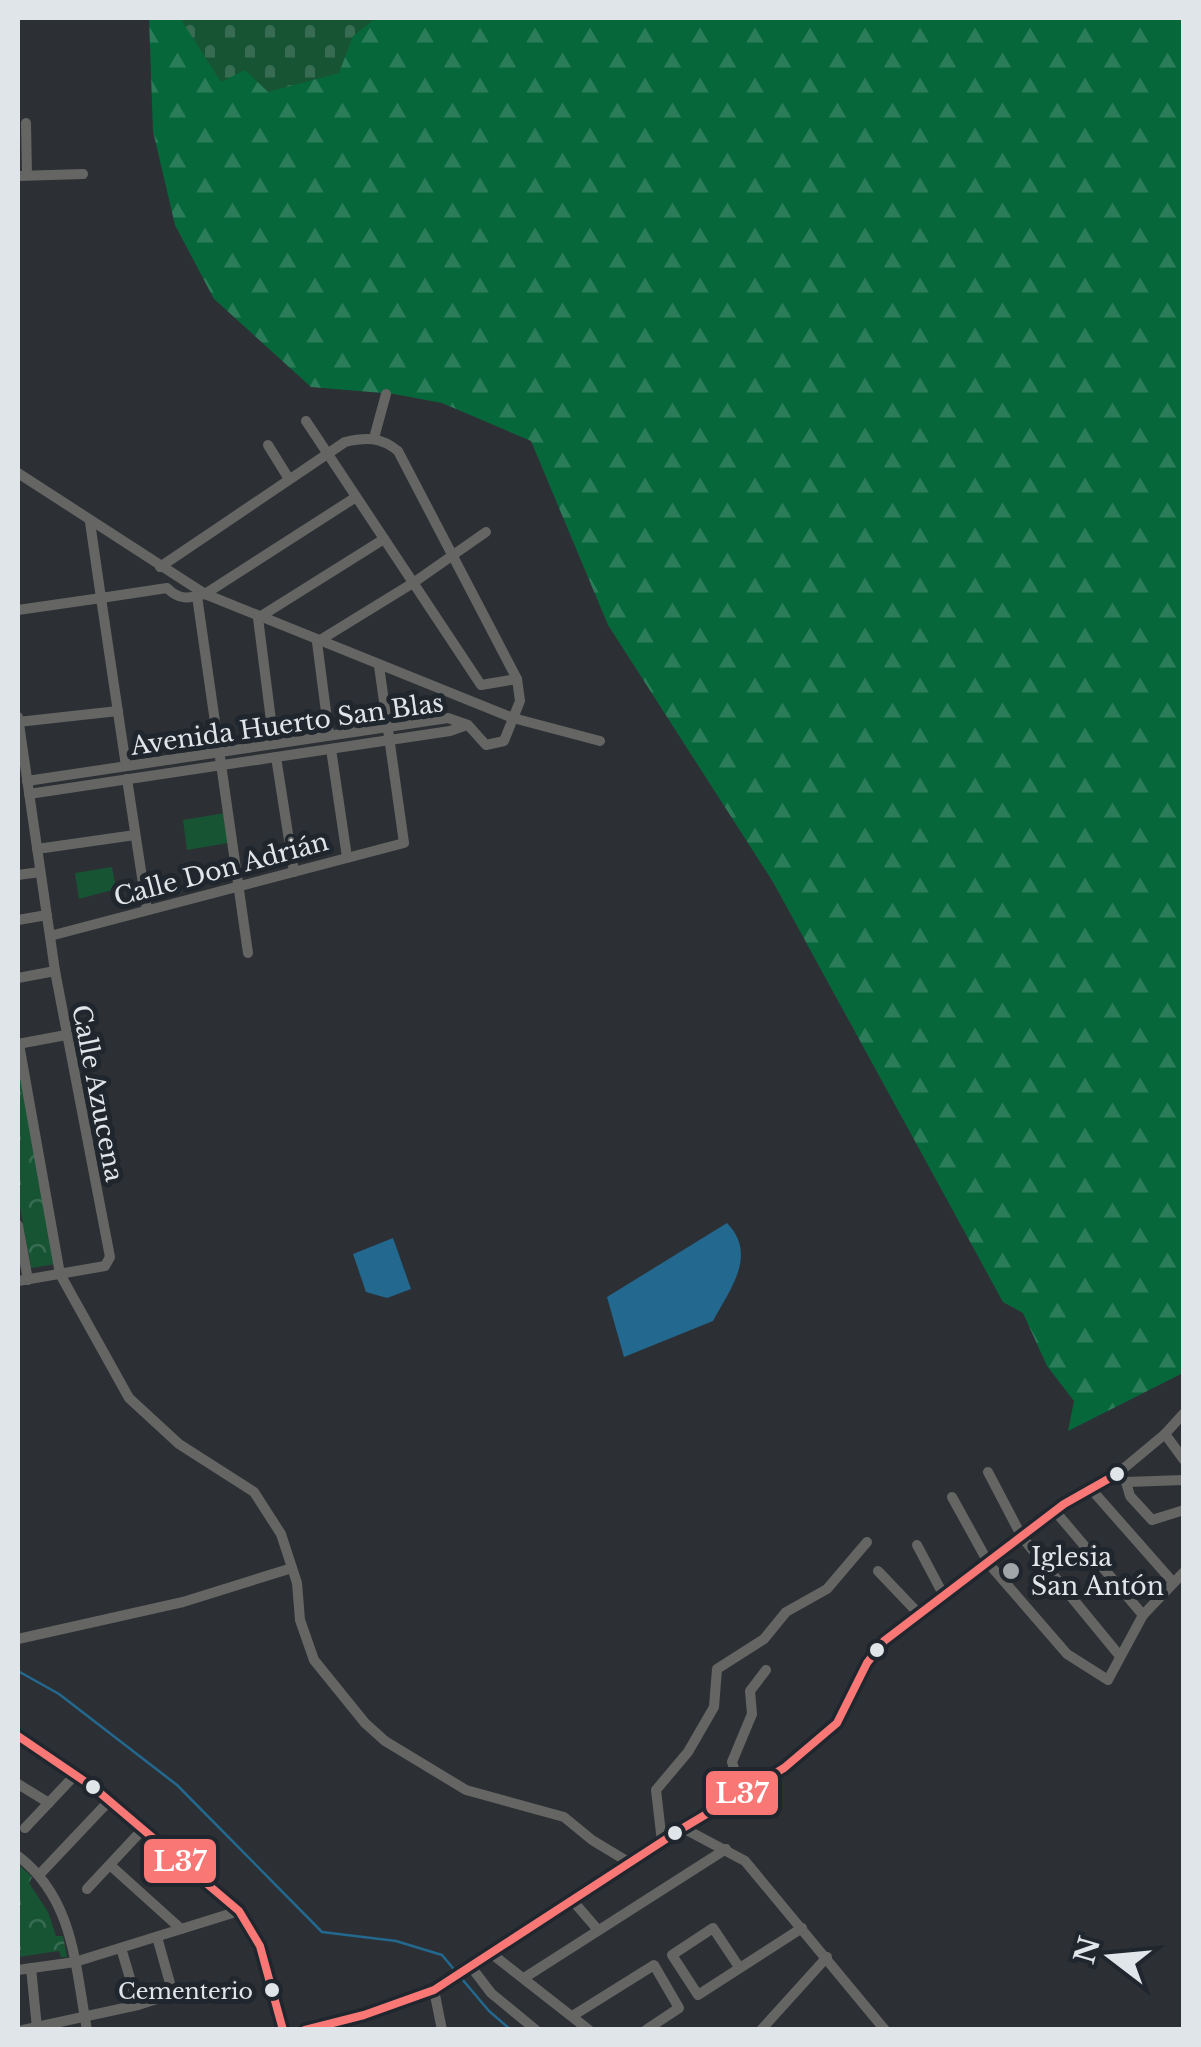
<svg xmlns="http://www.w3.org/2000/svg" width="1201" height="2047" viewBox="0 0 1201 2047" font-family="'Libre Baskerville',serif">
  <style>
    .forest { fill: url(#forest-firs) }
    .cemetery { fill: url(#cemetery-stones) }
    .park { fill: url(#park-crowns) }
    .garden { fill: #175434 }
    .water { fill: #23688e }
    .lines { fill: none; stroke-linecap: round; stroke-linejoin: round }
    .stream { stroke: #23688e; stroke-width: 2.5 }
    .street { stroke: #656564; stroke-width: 10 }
    .bus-1-casing { stroke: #1f262e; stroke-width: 15 }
    .bus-1 { stroke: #f97876; stroke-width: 8 }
    .bus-dot { fill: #e0e5ea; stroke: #1f262e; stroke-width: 4 }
    .poi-dot { fill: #a1a6aa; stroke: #1f262e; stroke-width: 4 }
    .labels { text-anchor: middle; stroke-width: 10; stroke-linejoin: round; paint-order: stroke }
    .bus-label { font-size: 22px; fill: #e0e5ea; stroke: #1f262e; text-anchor: end }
    .street-label { font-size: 25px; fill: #e0e5ea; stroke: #1f262e }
    .poi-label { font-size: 25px; fill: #e0e5ea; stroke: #1f262e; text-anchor: start }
    .line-badge { stroke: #1f262e; stroke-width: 4 }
    .badge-label { font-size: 28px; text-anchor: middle; font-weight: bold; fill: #fff }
  </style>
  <defs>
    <pattern id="forest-firs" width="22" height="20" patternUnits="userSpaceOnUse" patternTransform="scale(2.5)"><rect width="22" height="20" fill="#06673b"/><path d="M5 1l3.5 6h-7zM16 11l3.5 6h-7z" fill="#2a7d58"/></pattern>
    <pattern id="cemetery-stones" width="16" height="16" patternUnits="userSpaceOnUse" patternTransform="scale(2.5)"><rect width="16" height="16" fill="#175434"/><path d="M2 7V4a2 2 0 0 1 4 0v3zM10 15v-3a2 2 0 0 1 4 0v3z" fill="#386c52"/></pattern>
    <pattern id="park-crowns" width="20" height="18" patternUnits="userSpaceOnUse" patternTransform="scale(2.5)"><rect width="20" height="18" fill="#175434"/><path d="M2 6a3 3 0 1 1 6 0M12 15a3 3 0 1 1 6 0" fill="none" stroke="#386c52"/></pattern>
  </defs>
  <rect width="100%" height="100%" fill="#2c3034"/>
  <path class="forest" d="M149,18h1034v1355l-115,58 6,-30 -27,-35 -24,-53 -20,-11 -230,-420 -165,-257 -77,-184 -89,-38 -48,-9 -83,-7 -97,-88 -39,-74 -22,-94z"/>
  <path class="cemetery" d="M180,18h196l-23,18 -14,37 -71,19 -23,-22 -24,12z"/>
  <g class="park">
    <path d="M18,1052l38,212 -25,4 -13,-72z"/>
    <path d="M18,1864l14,13 -3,6 19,29 8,24h7l4,21h-6l-2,-6 -41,6z"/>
  </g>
  <g class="garden">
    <path d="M225,813l3,30 -41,7 -4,-30z"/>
    <path d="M112,867l4,22 -37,10 -4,-26z"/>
  </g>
  <g class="water">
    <path d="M727,1223c31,32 3,66 -14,98l-89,36 -17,-60z"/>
    <path d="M393,1238l18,51 -24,9 -21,-6 -13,-38z"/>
  </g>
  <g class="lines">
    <g class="stream">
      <path d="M18,1671l41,23 118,91 145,147 74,9 46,14 15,18"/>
      <path d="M462,1979l27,32 22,19"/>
    </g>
    <g class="street">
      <path d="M26,123l1,52"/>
      <path d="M18,176l65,-2"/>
      <path d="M306,421l175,264 36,-6"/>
      <path d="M374,438l12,-44"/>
      <path d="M268,445l21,34"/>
      <path d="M18,473l187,121 308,124 87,23"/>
      <path d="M90,522l11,76 66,-10c12,12 21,11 38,6l151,-97"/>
      <path d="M197,596l51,357"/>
      <path d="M18,610l83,-12 25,168"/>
      <path d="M18,717l37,254 55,286 -5,9 -87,15"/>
      <path d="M18,722l100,-11"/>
      <path d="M329,735l-12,-93 96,-59 73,-51"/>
      <path d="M274,744l-16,-126 126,-79"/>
      <path d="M331,749l16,108"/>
      <path d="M276,757l18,115"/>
      <path d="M127,779l20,131"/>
      <path d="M27,781l421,-63 20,7 18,20 18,-4 16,-40 -3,-22 -119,-228c-17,-14 -32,-14 -53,-9l-185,125"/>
      <path d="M29,794l421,-63 17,-6"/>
      <path d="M37,849l98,-14"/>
      <path d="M18,875l22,-3"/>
      <path d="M18,920l29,-5"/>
      <path d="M50,936l354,-93 -25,-177"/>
      <path d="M18,978l37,-7"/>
      <path d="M18,1044l48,-9"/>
      <path d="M19,1044l41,230 69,124 50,46 75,48 27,42 16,49 3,37 14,40 51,63 20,18 81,49 98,27 28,23 38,23"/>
      <path d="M18,1225l10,55"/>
      <path d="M1165,1434l19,26"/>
      <path d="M988,1472l34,65 97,118"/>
      <path d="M1117,1474l9,8 4,14 22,24 32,-10"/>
      <path d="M1126,1482l58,-2"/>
      <path d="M1091,1489l81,92"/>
      <path d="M952,1497l37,67 78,90 41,26 35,-65 41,-43"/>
      <path d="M1055,1511l88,104"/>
      <path d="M917,1545l27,51"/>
      <path d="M878,1571l41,43"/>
      <path d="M18,1639l165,-37 109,-34"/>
      <path d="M18,1736l23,13 52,38 146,124 21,35 23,84"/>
      <path d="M18,1784l31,19"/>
      <path d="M742,1794l-10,-32 20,-48 -2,-23 16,-21"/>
      <path d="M25,1828l51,-54"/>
      <path d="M683,1828l62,33 140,169"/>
      <path d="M662,1842l-6,-52 32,-38 26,-45 3,-38 47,-30 22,-27 41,-23 40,-47"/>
      <path d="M18,1856c56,43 57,109 69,174"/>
      <path d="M110,1865l71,64"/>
      <path d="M39,1875l71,-75"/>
      <path d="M87,1889l57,-61"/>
      <path d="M573,1901l25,29"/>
      <path d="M121,1948l17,57"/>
      <path d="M492,1954l97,76"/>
      <path d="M739,1967l-26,-39 -41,27 26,40 104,-67"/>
      <path d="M31,1968l6,60"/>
      <path d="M472,1968l19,25 45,37"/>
      <path d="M18,1970l57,-8 164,-51"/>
      <path d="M524,1978l202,-129"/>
      <path d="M434,1990l8,40"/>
      <path d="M574,2015l80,-50 25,43 -33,22"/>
      <path d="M23,2030l115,-25 35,-11 -16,-57"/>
      <path d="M303,2030l61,-15 70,-25 249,-162 101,-60 53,-45 30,-60 17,-22 180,-137 53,-30 48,-40 19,-21"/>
      <path d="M761,2030l66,-73"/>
    </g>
    <defs>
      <g id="bus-1">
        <path d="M18,1736l75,51 146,124 21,35 23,84"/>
        <path d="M305,2030l59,-15 70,-25 249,-162 101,-60 53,-45 30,-60 17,-22 180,-137 53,-30"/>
      </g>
    </defs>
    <use href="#bus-1" class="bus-1-casing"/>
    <use href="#bus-1" class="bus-1"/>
  </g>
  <g class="bus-dot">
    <circle cx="1117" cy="1474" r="9"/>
    <circle cx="877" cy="1650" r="9"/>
    <circle cx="93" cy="1787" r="9"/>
    <circle cx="675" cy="1833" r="9"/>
    <circle cx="272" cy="1990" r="9"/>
  </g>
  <circle class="poi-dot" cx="1011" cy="1571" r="10"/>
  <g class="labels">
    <g class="bus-label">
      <text x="253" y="1999">Cementerio</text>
    </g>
    <g class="street-label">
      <text transform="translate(287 724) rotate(-8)" y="9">Avenida Huerto San Blas</text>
      <text transform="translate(221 869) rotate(-15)" y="9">Calle Don Adrián</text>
      <text transform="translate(98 1093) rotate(79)" y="9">Calle Azucena</text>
    </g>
    <g class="poi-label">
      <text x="1031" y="1566">Iglesia<tspan x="1031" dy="29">San Antón</tspan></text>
    </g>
  </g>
  <g class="line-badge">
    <rect x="704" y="1769" width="76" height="48" rx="10" fill="#f97876"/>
    <rect x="142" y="1837" width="76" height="48" rx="10" fill="#f97876"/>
  </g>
  <g class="badge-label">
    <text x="742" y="1803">L37</text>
    <text x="180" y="1871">L37</text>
  </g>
  <rect width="1201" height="2047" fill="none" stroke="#e0e5ea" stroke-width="40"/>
  <g transform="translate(1111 1957) rotate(286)" stroke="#1f262e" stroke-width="8" paint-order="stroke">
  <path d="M0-8L18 38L0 25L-18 38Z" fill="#e0e5ea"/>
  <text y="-15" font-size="28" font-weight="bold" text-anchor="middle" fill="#e0e5ea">N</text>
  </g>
</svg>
